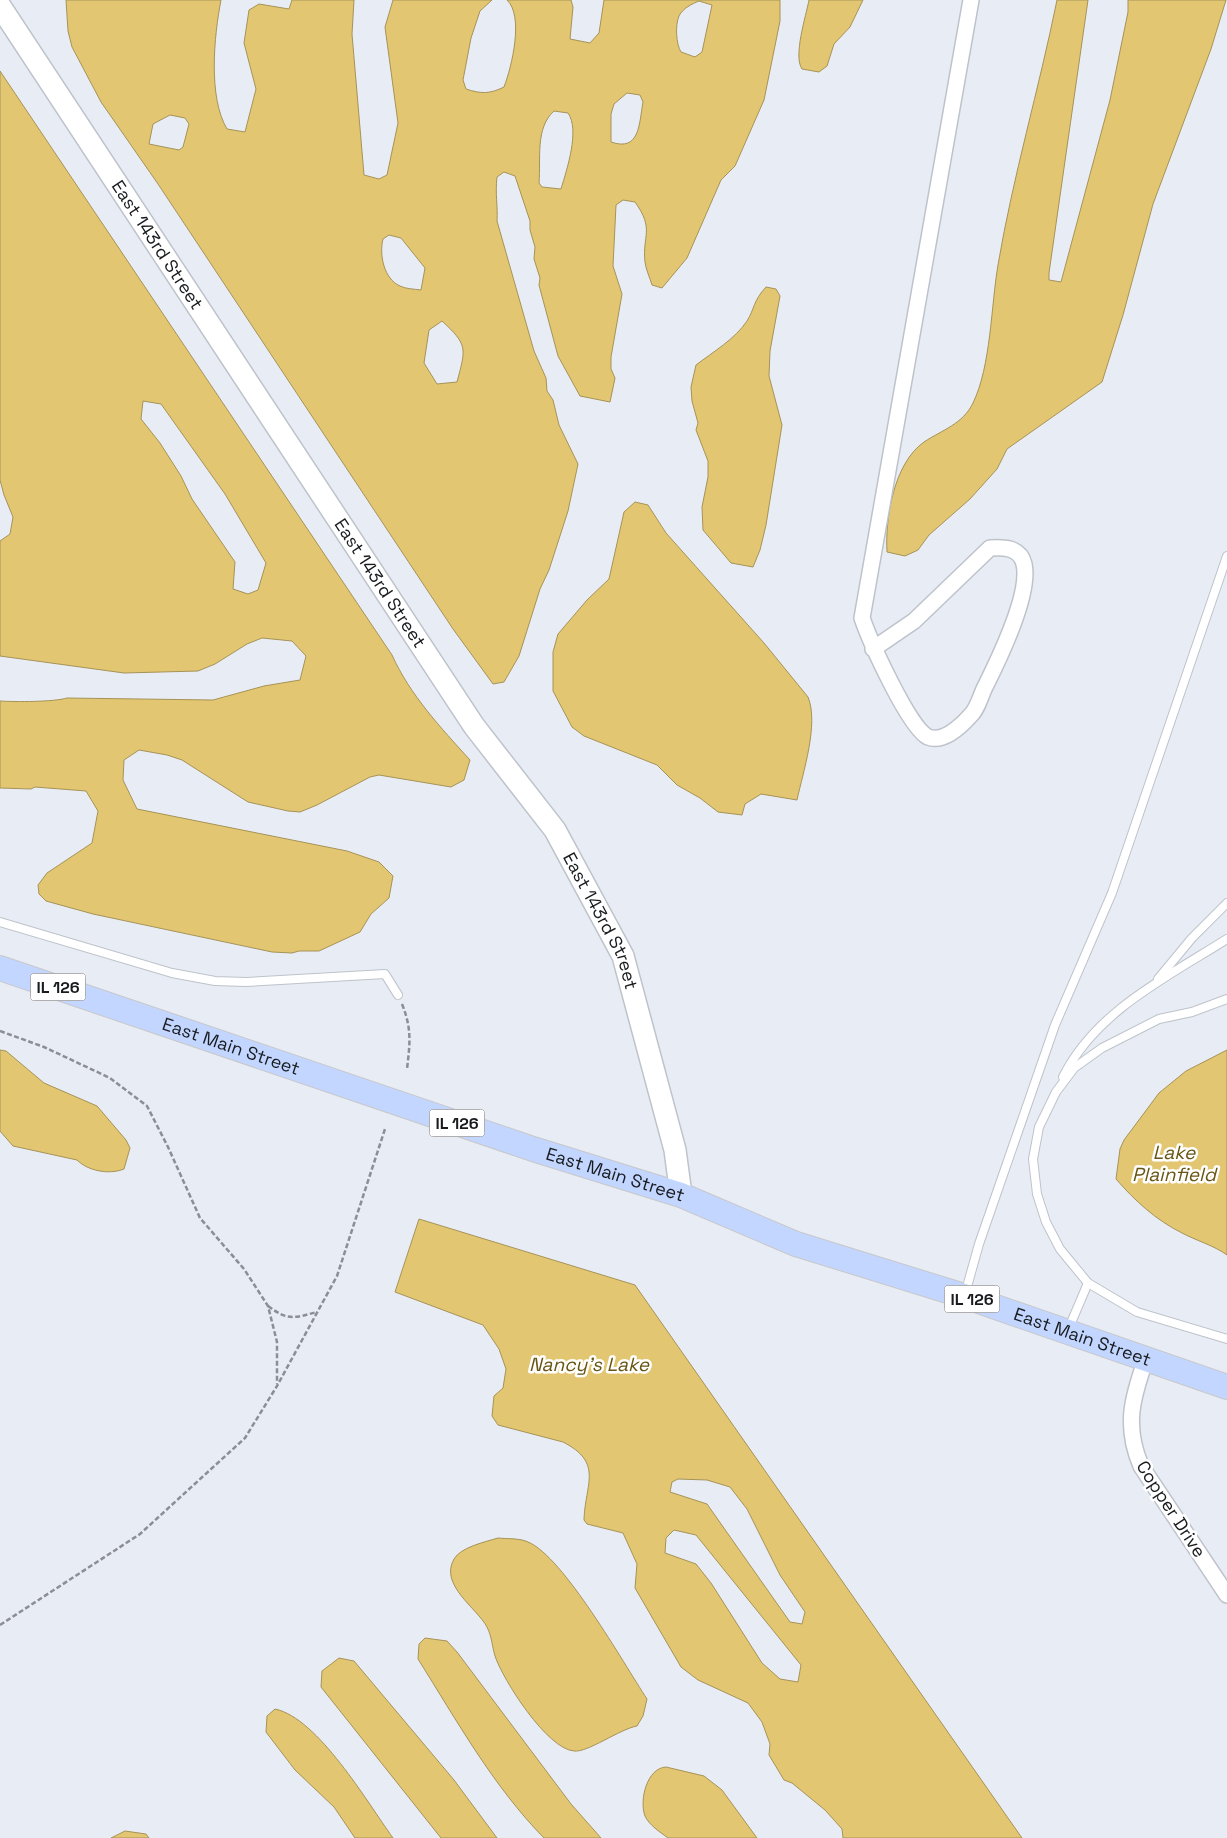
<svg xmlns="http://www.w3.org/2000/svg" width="1227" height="1838" viewBox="0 0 1227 1838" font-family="'Space Grotesk',sans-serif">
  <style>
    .water { fill: #e3c671; stroke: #a69358; fill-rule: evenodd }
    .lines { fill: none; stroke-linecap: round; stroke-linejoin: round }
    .lane-casing { stroke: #bec3cb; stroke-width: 10 }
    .street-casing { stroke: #bec3cb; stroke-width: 18 }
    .secondary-casing { stroke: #bec3cb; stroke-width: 24 }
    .primary-casing { stroke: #c8c8c9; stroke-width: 26 }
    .path { stroke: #8b8e95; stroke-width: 2.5; stroke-dasharray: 5 2.5; stroke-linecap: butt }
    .lane { stroke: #fff; stroke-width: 8 }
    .street { stroke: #fff; stroke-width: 15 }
    .secondary { stroke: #fff; stroke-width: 21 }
    .primary { stroke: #c2d6ff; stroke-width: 24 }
    .labels { text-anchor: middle; stroke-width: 5; stroke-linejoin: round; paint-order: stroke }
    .shield { fill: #fff; stroke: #5e5f62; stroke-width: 1 }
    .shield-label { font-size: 16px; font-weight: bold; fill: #191b1e }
    .street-label { font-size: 18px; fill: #191b1e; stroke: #fff }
    .water-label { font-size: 19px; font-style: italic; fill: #685514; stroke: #fff }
  </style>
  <rect width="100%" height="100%" fill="#e8ecf5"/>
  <g class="water">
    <path d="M66,0h155c-7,36 -13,97 6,129l18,3 11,-43 -12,-46 5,-33 10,-6 30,5 3,-9h62l-2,34 12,141 15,4 8,-4 11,-52 -13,-96 8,-27h99l-12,11 -9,27 -8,42 3,9c15,5 24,5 38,-2 8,-21 20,-71 3,-87h64l2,7 -3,32 20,4 9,-10 5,-33h176v21l-16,79 -29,66 -14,14 -34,78 -25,30 -10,-3c-2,-7 -6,-15 -7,-23 -3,-27 10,-32 -10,-60l-12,-2 -7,5 -3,61 9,28 -11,63v12l4,9 -5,24 -30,-6 -22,-40 -19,-71 1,-7 -6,-19 1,-12 -5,-17v-9l-15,-45 -11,-4 -7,5c-2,17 1,29 0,44l37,130 12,27 1,13 6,9 6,25 19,39 -10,47 -19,59 -9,19 -21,67 -15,26 -11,2 -40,-55 -295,-445 -57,-82 -29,-55 -4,-16zM699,1l13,4 -10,47 -7,5 -14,-5c-5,-8 -6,-27 -2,-36 4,-8 13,-12 20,-15zM627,93l13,2 3,7c-4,22 -3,50 -32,40v-28l3,-10zM554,111l14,2c12,17 -1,56 -7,76l-19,-2 -3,-4c2,-24 -4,-55 15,-72zM170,115l15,3 4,6 -6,23 -4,3 -30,-6 4,-20zM389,235l12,3 24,30 -4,22c-7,-1 -15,-1 -21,-4 -16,-7 -21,-31 -17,-47zM442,321c26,24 24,27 15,61l-20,2 -13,-21 5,-33z"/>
    <path d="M809,0h54l-13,27 -16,17 -7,22 -8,6 -17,-3c-9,-13 4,-53 7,-69z"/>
    <path d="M1057,0h31l-39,273v7l12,2 49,-182 18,-88v-12h98l-15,49 -58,155 -30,111 -21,67 -95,67 -10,20 -27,30 -41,36 -11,15 -13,6 -18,-4c-2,-34 7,-89 37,-110 18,-12 39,-18 49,-39 18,-37 18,-97 25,-138 15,-89 41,-176 59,-265z"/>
    <path d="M0,71l392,584c18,40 49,73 78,105l-6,20 -13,7 -72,-12 -9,2 -53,28 -17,7 -12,-1 -40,-9 -66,-42 -15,-5 -28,-5 -15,10 -1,20 14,29 210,42 32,11 14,14 -4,22 -18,16 -11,18 -41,19h-20l-7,2 -20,-1 -179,-38 -47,-13 -7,-7 -1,-9 9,-12 45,-30 6,-32 -12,-20 -51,-4 -4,2 -31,-1v-87c15,1 54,1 67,-3l146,2 51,-14 36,-6 6,-24 -14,-15 -30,-3 -15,6 -32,20 -17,7 -74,2 -124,-17v-115l10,-7 3,-17 -9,-22 -4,-15zM143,401l18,3 64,90 41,69 -8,27 -10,4 -15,-5 2,-27 -43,-63 -11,-23 -21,-33 -19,-24z"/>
    <path d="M766,287l10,2 4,7 -10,55 -1,25 13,49 -16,100 -6,25 -7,17 -22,-4 -28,-33 -1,-23 6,-30v-16l-12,-31 2,-7 -6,-22 -1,-14 5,-22c17,-13 39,-26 51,-44 8,-13 6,-20 19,-34z"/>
    <path d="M635,502l13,3 18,28 98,110 44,54c11,27 -5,75 -11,103l-36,-6 -16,10 -3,11 -24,-3 -18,-14 -23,-13 -20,-20 -73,-29 -12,-9 -19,-36v-39l5,-18 29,-34 22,-21 15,-67z"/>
    <path d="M0,1050l6,1 38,32 53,23 29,34 4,8 -6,21c-15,6 -36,2 -47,-9l-64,-14 -13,-15z"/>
    <path d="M1227,1050v205c-12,-9 -32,-15 -45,-22 -26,-13 -47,-32 -66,-54l4,-30 4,-9 35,-47 27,-22z"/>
    <path d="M419,1219l216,66 387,553h-179l-1,-9 -17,-19 -33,-27 -8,-3 -15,-25 1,-11 -8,-22 -14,-19 -50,-23 -17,-13 -46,-79 2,-24 -14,-31 -36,-9 -3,-4c1,-36 20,-57 -21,-78l-65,-17 -6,-9 2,-20 9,-8 3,-19 -7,-20 -16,-24 -88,-33zM678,1479l29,1 23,7 17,22 33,66 25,37 -3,12 -12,-2 -83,-118 -37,-12 2,-10zM674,1530l22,5 105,130 -3,17 -18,-3 -18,-16 -51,-80 -15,-19 -31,-11 1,-15z"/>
    <path d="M498,1538c9,1 22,0 30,4 35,14 96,122 119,157l-4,17 -6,10c-17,3 -50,27 -63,25 -27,-2 -71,-71 -79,-95 -3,-10 -3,-19 -8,-29 -10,-19 -48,-42 -33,-68 7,-12 31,-17 44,-21z"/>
    <path d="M425,1638l22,3 10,11 114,152 30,34h-57c-51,-52 -87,-117 -126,-179l1,-15z"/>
    <path d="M339,1658l15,3 100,119 43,58h-56l-120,-151 1,-16z"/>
    <path d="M275,1709c43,9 92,93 118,129h-38l-21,-31 -39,-37 -29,-38 1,-16z"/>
    <path d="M666,1767l38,9 18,14 35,48h-89c-8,-6 -19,-13 -23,-22 -6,-16 2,-48 21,-49z"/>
    <path d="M125,1831l21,3 3,4h-38z"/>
  </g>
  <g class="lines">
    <defs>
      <g id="lane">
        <path d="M0,922l172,51 43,8 31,1 139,-8 13,21"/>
        <path d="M1158,979l34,-41 35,-35"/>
        <path d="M1227,999l-35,13 -33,7 -57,29 -28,20 -18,24 -17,35 -6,32 4,35 9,28 14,27 28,34 49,29 90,27"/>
        <path d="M1063,1077c33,-66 104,-100 164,-138"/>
        <path d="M965,1294l14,-50 76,-219 57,-132 115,-337"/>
        <path d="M1068,1330l20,-47"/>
      </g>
      <g id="street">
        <path d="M873,649l41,-28 76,-73c13,-1 30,-1 34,16 7,30 -26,97 -40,125 -4,9 -7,21 -14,27 -9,10 -27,27 -42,21 -19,-9 -58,-96 -66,-119l109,-618"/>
        <path d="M1146,1359c-14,39 -22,67 -5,107l86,129"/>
      </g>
      <g id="secondary">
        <path id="s1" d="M0,6l474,720 81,104 68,126 52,194 6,45"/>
      </g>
      <g id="primary">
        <path id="s2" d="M0,968l533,181 148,46 115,49 168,52 263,91"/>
      </g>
    </defs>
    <use href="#lane" class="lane-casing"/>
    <use href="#street" class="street-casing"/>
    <use href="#secondary" class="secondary-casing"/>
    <use href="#primary" class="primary-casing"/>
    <g class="path">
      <path d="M402,1004c10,25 8,39 5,65"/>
      <path d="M0,1031l44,16 66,31 37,28 21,41 32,71 44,51 24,37 9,36v42"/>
      <path d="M268,1306c20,15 26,12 49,6"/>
      <path d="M0,1625l140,-91 105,-96 32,-52 60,-110 48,-147"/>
    </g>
    <use href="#lane" class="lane"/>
    <use href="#street" class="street"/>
    <use href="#secondary" class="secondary"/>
    <use href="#primary" class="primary"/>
  </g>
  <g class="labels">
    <g class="shield">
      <rect x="30.5" y="973.5" width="55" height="27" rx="4"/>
      <rect x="429.5" y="1109.5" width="55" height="27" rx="4"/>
      <rect x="944.5" y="1285.5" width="55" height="27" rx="4"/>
    </g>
    <g class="shield-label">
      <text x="58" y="993">IL 126</text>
      <text x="457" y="1129">IL 126</text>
      <text x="972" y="1305">IL 126</text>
    </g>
    <g class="street-label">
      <text dy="6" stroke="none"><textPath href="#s1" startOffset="286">East 143rd Street</textPath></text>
      <text dy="6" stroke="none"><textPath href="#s1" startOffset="691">East 143rd Street</textPath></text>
      <text dy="6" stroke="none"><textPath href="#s1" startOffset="1096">East 143rd Street</textPath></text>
      <text dy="6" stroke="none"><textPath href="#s2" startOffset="244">East Main Street</textPath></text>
      <text dy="6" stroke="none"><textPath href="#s2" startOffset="649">East Main Street</textPath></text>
      <text dy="6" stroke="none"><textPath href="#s2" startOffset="1144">East Main Street</textPath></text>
      <text transform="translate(1171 1509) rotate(57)" y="6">Copper Drive</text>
    </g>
    <g class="water-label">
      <text x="1174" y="1159">Lake<tspan x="1174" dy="22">Plainfield</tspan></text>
      <text x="589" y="1371">Nancy's Lake</text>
    </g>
  </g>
</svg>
